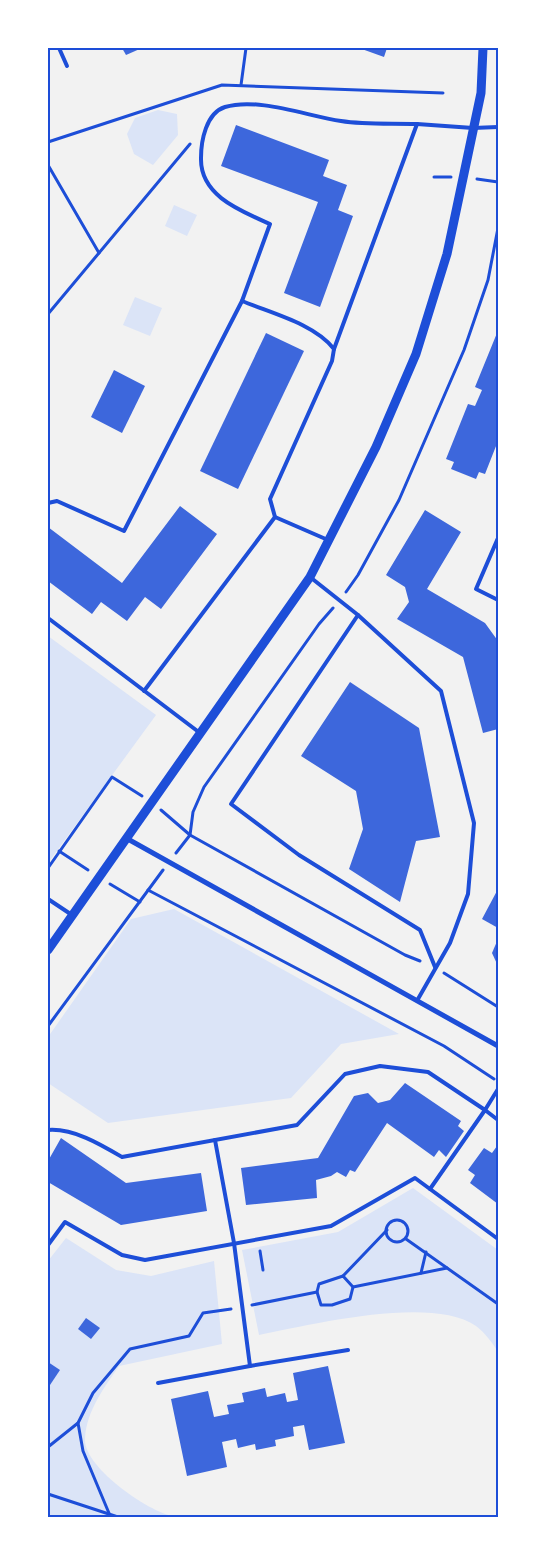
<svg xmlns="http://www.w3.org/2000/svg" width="546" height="1565" viewBox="0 0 546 1565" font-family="'Nunito Sans',sans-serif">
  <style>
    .green { fill: #dbe4f7 }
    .building { fill: #3d67dc }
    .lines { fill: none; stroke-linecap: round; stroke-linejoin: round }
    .path { stroke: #1d4ed8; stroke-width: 3 }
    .service { stroke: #1d4ed8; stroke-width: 4 }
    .minor { stroke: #1d4ed8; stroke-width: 5 }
    .tertiary { stroke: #1d4ed8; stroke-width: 9 }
    .neatline { fill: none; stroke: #1d4ed8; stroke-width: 2 }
  </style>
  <rect width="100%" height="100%" fill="#f2f2f2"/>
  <g class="green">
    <path d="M158,110l19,4 1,21 -25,30 -19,-11 -7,-20 8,-16z"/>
    <path d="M174,205l23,10 -10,21 -22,-10z"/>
    <path d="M135,297l27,11 -12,28 -27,-11z"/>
    <path d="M48,636l108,79 -108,148z"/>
    <path d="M174,909l225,125 -58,10 -50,54 -183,25 -60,-40v-46l83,-118z"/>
    <path d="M413,1188l85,62v102c-5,-9 -14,-20 -22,-26 -45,-31 -166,-1 -217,9l-17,-85 96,-18z"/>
    <path d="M66,1238l50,32 35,6 63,-15 8,83 -103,22c-15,22 -32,44 -34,72 -3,29 67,77 92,79h-129v-256z"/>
  </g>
  <g class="building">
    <path d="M122,48h20l-16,7z"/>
    <path d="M359,48h28l-3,9z"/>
    <path d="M236,125l93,35 -6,16 24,9 -9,25 15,6 -33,91 -36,-14 34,-91 -97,-36z"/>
    <path d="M266,333l38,18 -66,138 -38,-18z"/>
    <path d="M497,333l1,108 -13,33 -6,-2 -3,7 -25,-10 3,-7 -8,-3 22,-55 7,2 7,-16 -7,-3z"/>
    <path d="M114,370l31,16 -23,47 -31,-16z"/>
    <path d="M180,506l37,28 -56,75 -16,-12 -18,24 -26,-19 -9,12 -44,-33v-54l74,56z"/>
    <path d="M425,510l36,22 -34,57 58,34 13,18v88l-15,4 -20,-76 -66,-38 12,-17 -4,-15 -19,-12z"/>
    <path d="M350,682l69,46 21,109 -24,4 -16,61 -51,-33 14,-40 -7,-38 -55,-35z"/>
    <path d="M498,889v39l-16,-9z"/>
    <path d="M498,939v27l-6,-13z"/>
    <path d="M405,1083l56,38 -3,5 6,5 -18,26 -7,-7 -5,7 -47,-34 -32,49 -5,-2 -4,7 -9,-5 -6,4 -15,4 1,18 -71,7 -5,-37 77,-10 36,-62 14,-3 10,10 12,-3z"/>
    <path d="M61,1138l65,45 75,-10 6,38 -86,14 -73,-43v-21z"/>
    <path d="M497,1146l1,2v56l-28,-21 5,-8 -7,-5 16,-22 8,5z"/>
    <path d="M86,1318l14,10 -9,11 -13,-10z"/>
    <path d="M48,1362l12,8 -12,18z"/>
    <path d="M328,1366l17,77 -36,7 -5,-25 -11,2 1,9 -19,4 1,6 -20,4 -1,-6 -17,4 -2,-9 -14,3 5,25 -40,9 -16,-77 37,-8 6,26 15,-3 -2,-9 17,-3 -2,-9 23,-5 2,9 18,-4 2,9 11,-2 -5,-27z"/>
  </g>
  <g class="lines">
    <g class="path">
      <path d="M241,85l5,-37"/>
      <path d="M48,142l174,-57 221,8"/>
      <path d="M48,165l51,88"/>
      <path d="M434,177h17"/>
      <path d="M477,179l21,3"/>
      <path d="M48,314l142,-170"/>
      <path d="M346,592l12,-17 41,-75 65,-150 24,-70 10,-52"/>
      <path d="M161,810l29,25 215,120 15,6"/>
      <path d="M59,851l29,19"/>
      <path d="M176,853l14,-18 3,-23 11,-25 115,-163 14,-16"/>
      <path d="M48,868l64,-91 30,19"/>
      <path d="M110,884l30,18"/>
      <path d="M148,890l296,156 50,33"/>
      <path d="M444,973l54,34"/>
      <path d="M48,1026l115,-156"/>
      <circle cx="397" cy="1231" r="11"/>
      <path d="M406,1239l92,65"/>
      <path d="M260,1251l3,19"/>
      <path d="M421,1273l5,-21"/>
      <path d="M343,1276l10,11 -3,12 -18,6h-11l-4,-13 2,-8z"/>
      <path d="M343,1276l44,-46"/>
      <path d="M353,1287l94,-19"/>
      <path d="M252,1305l65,-13"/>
      <path d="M78,1423l5,28 28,67"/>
      <path d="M48,1447l30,-24 15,-30 37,-44 59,-13 14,-23 28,-4"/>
      <path d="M48,1494l73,24"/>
    </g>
    <g class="service">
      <path d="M59,48l8,18"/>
      <path d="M417,124l56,4 25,-1"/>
      <path d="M242,301c29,12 73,23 92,48l-2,12 -62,138 5,18 53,23"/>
      <path d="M48,503l9,-2 67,30 118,-230 28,-77c-29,-13 -70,-28 -69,-66 0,-17 5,-45 24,-51 33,-10 82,9 116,14 25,4 51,2 76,3l-83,225"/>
      <path d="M498,538l-22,51 22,11"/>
      <path d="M310,577l48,38 -127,189 68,51 121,75 15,37"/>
      <path d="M358,615l83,76 33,132 -6,71 -18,49 -32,56"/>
      <path d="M48,618l152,115"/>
      <path d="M144,691l131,-174"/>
      <path d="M48,899l24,16"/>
      <path d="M48,1130c25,-2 52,14 74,27l175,-32 48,-51 35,-8 48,6 57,38 13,-21"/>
      <path d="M215,1140l19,103 16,123 98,-16"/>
      <path d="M430,1189l55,-79 13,10"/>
      <path d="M48,1245l17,-23 57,33 23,5 186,-34 84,-48 83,61"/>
      <path d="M158,1383l92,-17"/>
    </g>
    <path class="minor" d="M126,838l372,208"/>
    <path class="tertiary" d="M48,950l262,-373 66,-130 40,-93 31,-100 34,-161 2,-45"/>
  </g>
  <rect width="546" height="1565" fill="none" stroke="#ffffff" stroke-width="98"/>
  <rect x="49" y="49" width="448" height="1467" class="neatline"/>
</svg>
